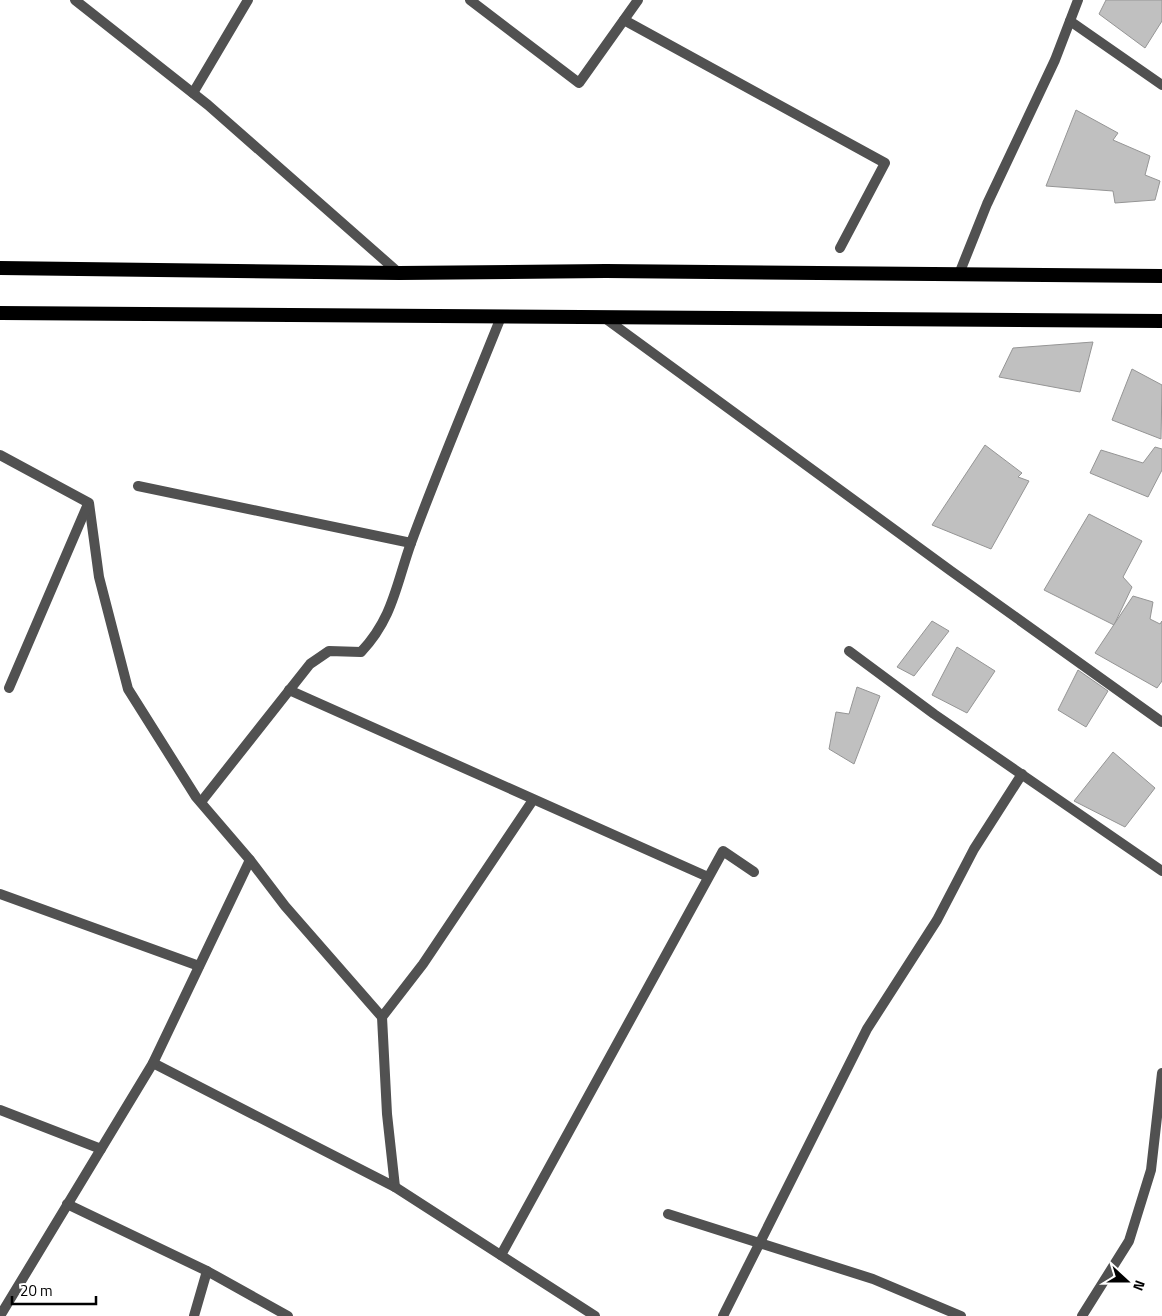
<svg xmlns="http://www.w3.org/2000/svg" width="1162" height="1316" viewBox="0 0 1162 1316" font-family="'Titillium Web',sans-serif">
  <style>
    .building { fill: #c0c0c0; stroke: #959595 }
    .lines { fill: none; stroke-linecap: round; stroke-linejoin: round }
    .minor { stroke: #515151; stroke-width: 10 }
    .trunk { stroke: #000; stroke-width: 14 }
  </style>
  <rect width="100%" height="100%" fill="#fff"/>
  <g class="building">
    <path d="M1106,0h56v21l-17,27 -46,-34z"/>
    <path d="M1076,110l42,23 -5,7 37,16 -5,19 15,6 -5,19 -40,3 -2,-12 -67,-5z"/>
    <path d="M1093,342l-13,50 -81,-15 14,-29z"/>
    <path d="M1132,369l30,16 -1,54 -49,-19z"/>
    <path d="M985,445l37,28 -4,4 11,4 -38,68 -59,-24z"/>
    <path d="M1155,447l7,2v21l-14,27 -58,-24 11,-23 42,13z"/>
    <path d="M1089,514l53,27 -19,36 9,10 -18,38 -70,-35z"/>
    <path d="M1133,596l20,6 -3,17 10,5 2,-3v60l-5,7 -62,-35z"/>
    <path d="M932,621l17,10 -35,45 -17,-9z"/>
    <path d="M957,647l38,24 -28,42 -35,-18z"/>
    <path d="M1078,670l30,21 -22,36 -28,-17z"/>
    <path d="M857,687l23,9 -26,68 -25,-15 7,-37 13,2z"/>
    <path d="M1113,752l42,36 -30,39 -51,-26z"/>
  </g>
  <g class="lines">
    <g class="minor">
      <path d="M75,0l133,105 191,168"/>
      <path d="M470,0l109,83 59,-83"/>
      <path d="M624,20l261,143 -45,85"/>
      <path d="M1070,21l92,64"/>
      <path d="M193,93l55,-93"/>
      <path d="M959,274l28,-70 68,-144 23,-60"/>
      <path d="M602,316l349,255 211,151"/>
      <path d="M0,455l89,48 10,74 29,112 68,108 54,63 35,46 97,111 5,97 8,73 -242,-124"/>
      <path d="M138,486l273,57"/>
      <path d="M849,651l85,63 228,157"/>
      <path d="M9,688l79,-184"/>
      <path d="M289,690l419,187"/>
      <path d="M201,802l109,-138 19,-13 32,1c32,-34 35,-67 50,-109 28,-76 60,-151 90,-226"/>
      <path d="M0,894l199,72"/>
      <path d="M382,1017l41,-53 110,-164"/>
      <path d="M0,1110l101,39"/>
      <path d="M395,1187l200,129"/>
      <path d="M67,1204l140,67 -13,45"/>
      <path d="M668,1214l205,65 88,37"/>
      <path d="M501,1255l222,-404 31,21"/>
      <path d="M207,1271l81,45"/>
      <path d="M0,1316l153,-253 97,-203"/>
      <path d="M723,1316l144,-287 70,-109 37,-71 48,-75"/>
      <path d="M1082,1316l47,-75 22,-71 11,-97"/>
    </g>
    <g class="trunk">
      <path d="M0,268l399,5 207,-2 556,5"/>
      <path d="M0,313l1162,8"/>
    </g>
  </g>
  <g transform="translate(1127 1281) rotate(111)" stroke="#ffffff" stroke-width="4" paint-order="stroke">
  <path d="M0-4L9 19L0 12L-9 19Z" fill="#000000"/>
  <text y="-8" font-size="14" font-weight="bold" text-anchor="middle" fill="#000000">N</text>
  </g>
  <path d="M12 1296v8h84v-8" fill="none" stroke="#000000" stroke-width="2.5"/>
  <text x="20" y="1296" font-size="15" fill="#000000" stroke="#ffffff" stroke-width="4" paint-order="stroke">20 m</text>
</svg>
